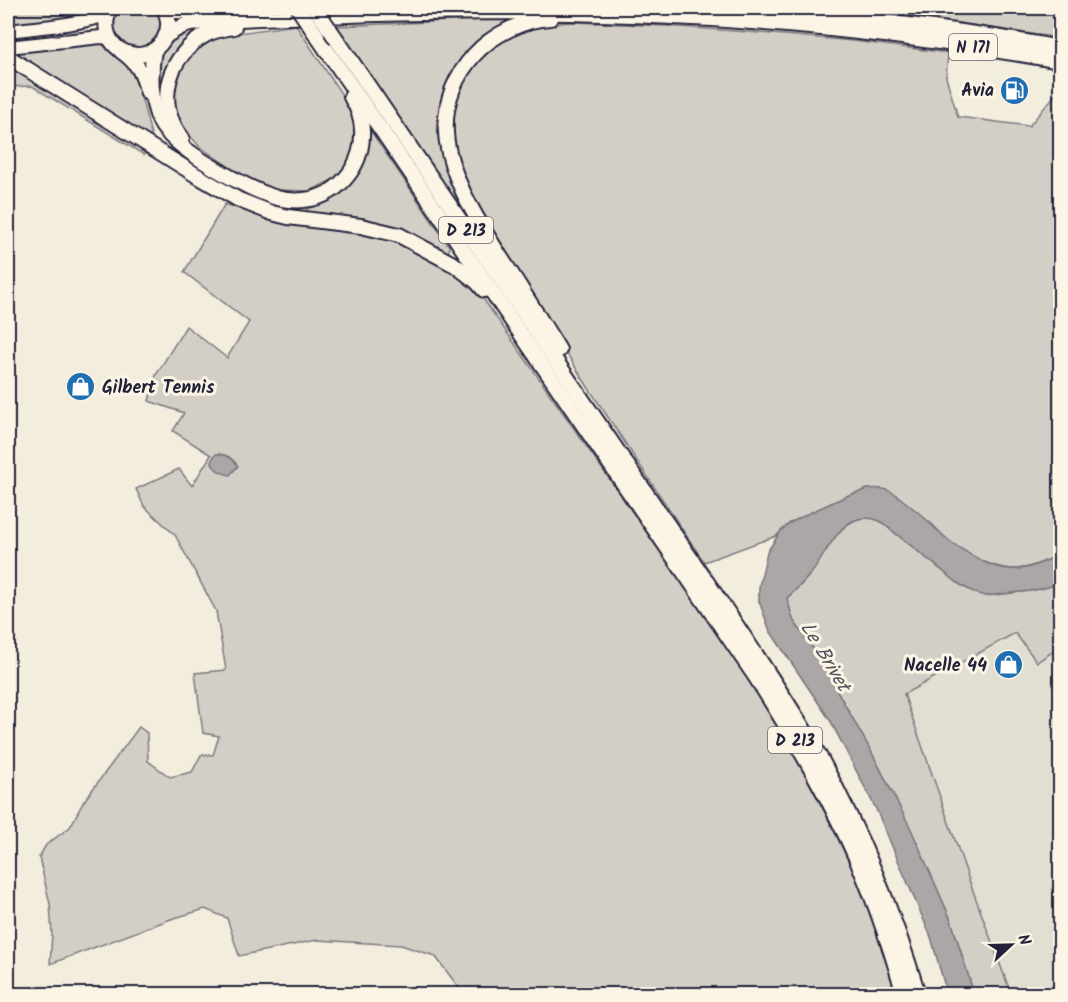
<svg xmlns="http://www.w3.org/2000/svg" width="1068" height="1002" viewBox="0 0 1068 1002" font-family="Kalam,sans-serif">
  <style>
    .built { fill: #e3ded2 }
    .grass { fill: #d4cfc6; stroke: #7b7880; stroke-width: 1.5 }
    .water { fill: #aca7a6; stroke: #75727b; stroke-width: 1.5 }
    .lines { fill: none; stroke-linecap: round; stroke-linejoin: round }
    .major-casing { stroke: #22223b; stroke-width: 16 }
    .highway-casing { stroke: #22223b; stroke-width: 18 }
    .major { stroke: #fcf5e5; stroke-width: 12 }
    .highway { stroke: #fcf5e5; stroke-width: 14 }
    .highway-bridge-casing { stroke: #22223b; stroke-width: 18; stroke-linecap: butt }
    .highway-bridge { stroke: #fcf5e5; stroke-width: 14 }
    .labels { text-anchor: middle; stroke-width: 6; stroke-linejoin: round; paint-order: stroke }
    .shield { fill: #fcf5e5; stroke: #63616e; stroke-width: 1.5 }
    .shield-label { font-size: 16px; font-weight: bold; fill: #22223b }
    .poi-label { font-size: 18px; font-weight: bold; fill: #22223b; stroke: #fcf5e5; text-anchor: end }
    .water-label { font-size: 20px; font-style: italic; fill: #525160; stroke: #fcf5e5 }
  </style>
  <rect width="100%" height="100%" fill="#f3edde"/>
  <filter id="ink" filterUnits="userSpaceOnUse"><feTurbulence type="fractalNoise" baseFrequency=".0167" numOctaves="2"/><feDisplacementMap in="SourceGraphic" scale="12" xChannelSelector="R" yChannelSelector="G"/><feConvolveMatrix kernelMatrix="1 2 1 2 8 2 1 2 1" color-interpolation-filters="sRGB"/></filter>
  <g filter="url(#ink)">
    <path class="built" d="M1015,633l22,29 23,-15v347h-49l-42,-114 -66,-186z"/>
    <g class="grass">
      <path d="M8,8h93l-16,9 -77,10z"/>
      <path d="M118,8h38c1,3 5,8 6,12 0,2 -1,8 -2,10 -4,29 -51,21 -48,-10 1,-4 4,-9 6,-12z"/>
      <path d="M856,8h204v30z"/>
      <path d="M520,18l24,6 31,-2 91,4 82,6 105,9 95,12 -2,24 12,40 71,9 31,-37v465c-33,17 -53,22 -87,2 -9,-5 -19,-11 -27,-18 -5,-4 -9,-9 -13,-13 -17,-14 -37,-24 -55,-36h-10l-78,34 -14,13 -72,26 -116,-175 -79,-124 -7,6 -165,-243z"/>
      <path d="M296,25l52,79 7,24 -2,22 -6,16 -15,14 -22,11 -34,-1 -32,-13 -45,-31 -18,-21 -7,-17v-22l6,-20 18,-20 19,-10z"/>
      <path d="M203,30c-36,26 -41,41 -41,84l-7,-38 5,-21 11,-14 7,-7z"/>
      <path d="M101,43l13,12 19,11 19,72 -8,17 -112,-69 -24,1v-36z"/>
      <path d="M368,127l81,119v11l28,33 284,406c38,66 75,133 104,203 12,31 21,64 31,95h-437l1,-5 -25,-33 -34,-11 -84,-5 -78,16 -12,-38 -22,-9 -34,10 -121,45 2,-30 -2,-30 -11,-47 7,-12 24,-18 14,-26 55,-74 8,6 1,28 22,16 22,-5 9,-17h12l6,-19 -16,-3 -8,-60 31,-3 -10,-59 -41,-76 -31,-29 -8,-17 43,-20 13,17 19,-31 -38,-24 11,-18 -35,-12 7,-26 30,-49 41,32 22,-36 -65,-50 41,-68 18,6 61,13 4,-17 25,-7 16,-16 13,-16 5,-24z"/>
      <path d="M862,518h12l6,3 79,63 14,8 12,4 45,-5 30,-8v64l-23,15 -22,-29 -111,61 65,186 42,114h-37l-23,-74 -40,-90 -40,-79 -57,-101 -21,-30 -6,-22c10,-9 19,-18 27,-29 13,-19 23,-45 48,-51z"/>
    </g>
    <g class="water">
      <path d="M216,454c10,-1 16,4 22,12l-8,9c-6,-1 -17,-5 -18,-13 -1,-3 2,-6 4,-8z"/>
      <path d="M868,489c22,-2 25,3 41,16 14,10 25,23 38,34 8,7 18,12 27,18 34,19 54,14 86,-3v29l-15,5 -15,3 -45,5 -12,-4 -14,-8 -79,-63c-36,-15 -50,27 -67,50 -8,10 -17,19 -26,27l6,22 21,30 57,101 40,78 40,91 23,74h-27l-16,-57 -55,-128 -46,-89 -60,-89 -11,-30v-14l8,-35 14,-21 9,-8 19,-10 40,-18z"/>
    </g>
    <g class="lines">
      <defs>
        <g id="major">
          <path d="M8,31c33,-4 66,-6 98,-16"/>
          <path d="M8,47l93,-10 8,1"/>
        </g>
        <g id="highway">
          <path d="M110,8c-18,40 34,65 54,31 6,-10 5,-21 0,-31"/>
          <path d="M736,8c109,8 217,20 324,40"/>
          <path d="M165,10c18,2 35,2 52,-2"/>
          <path d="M209,10l12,1 46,-3"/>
          <path d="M551,18c-27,1 -59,17 -77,37 -60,68 -12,140 27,203 20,30 39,61 58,92"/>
          <path d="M166,36c6,-4 13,-9 20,-11 10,-3 21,-3 31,-4 36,-4 73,-4 109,-5 248,-11 490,1 734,45"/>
          <path d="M317,36l438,640c34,53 66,107 93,164 23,49 41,102 56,154"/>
          <path d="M337,40l391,573c29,43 58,86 84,130 45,80 80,164 106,251"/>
          <path d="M154,50c-4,22 -4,51 6,72 12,26 88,68 117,76 8,2 18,3 27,2 33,-3 57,-32 58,-64 1,-14 -4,-28 -11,-39"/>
          <path d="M121,51c18,13 21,21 27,42"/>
          <path d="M8,57l188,118 43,25 33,13 16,4 73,9 38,9 56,30 22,17 7,8"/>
          <path d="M182,138c-28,-36 -14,-83 25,-104 9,-4 18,-6 27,-7"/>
        </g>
      </defs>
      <use href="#major" class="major-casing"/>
      <use href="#highway" class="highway-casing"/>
      <use href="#major" class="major"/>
      <use href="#highway" class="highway"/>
      <defs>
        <g id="highway-bridge">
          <path d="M298,8l19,28"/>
          <path d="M315,8l22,32"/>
        </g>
      </defs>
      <use href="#highway-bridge" class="highway-bridge-casing"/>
      <use href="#highway-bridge" class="highway-bridge"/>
    </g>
  </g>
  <defs>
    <symbol id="fuel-disc" viewBox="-11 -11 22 22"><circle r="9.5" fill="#1f6fb2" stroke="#fcf5e5"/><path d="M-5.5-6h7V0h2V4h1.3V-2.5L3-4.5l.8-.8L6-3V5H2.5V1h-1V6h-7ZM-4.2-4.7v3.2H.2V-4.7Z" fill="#fff"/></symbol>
    <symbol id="shop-disc" viewBox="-11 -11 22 22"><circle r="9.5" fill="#1f6fb2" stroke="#fcf5e5"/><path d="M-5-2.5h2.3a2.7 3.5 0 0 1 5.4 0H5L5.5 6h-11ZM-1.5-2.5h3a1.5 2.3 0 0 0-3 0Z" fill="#fff"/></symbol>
  </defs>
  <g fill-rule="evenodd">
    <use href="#fuel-disc" x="998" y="74" width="33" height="33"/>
    <use href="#shop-disc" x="64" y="370" width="33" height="33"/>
    <use href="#shop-disc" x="992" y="648" width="33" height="33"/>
  </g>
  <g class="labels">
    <g class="shield">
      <rect x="949" y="34" width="48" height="26" rx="4.5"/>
      <rect x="439" y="217" width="54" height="26" rx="4.5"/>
      <rect x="768" y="727" width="54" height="26" rx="4.5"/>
    </g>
    <g class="shield-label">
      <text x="973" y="53">N 171</text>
      <text x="466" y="236">D 213</text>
      <text x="795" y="746">D 213</text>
    </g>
    <g class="poi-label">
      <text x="994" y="96">Avia</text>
      <text x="102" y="393" text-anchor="start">Gilbert Tennis</text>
      <text x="987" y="671">Nacelle 44</text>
    </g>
    <g class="water-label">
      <text transform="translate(826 656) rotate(59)" y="7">Le Brivet</text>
    </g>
  </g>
  <rect width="1068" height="1002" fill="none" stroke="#fcf5e5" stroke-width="30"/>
  <rect x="15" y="15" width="1038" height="972" fill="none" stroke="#22223b" stroke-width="2" filter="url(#ink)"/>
  <g transform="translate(1011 945) rotate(68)" stroke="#fcf5e5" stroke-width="4.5" paint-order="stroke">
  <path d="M0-4.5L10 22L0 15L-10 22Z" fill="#22223b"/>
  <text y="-9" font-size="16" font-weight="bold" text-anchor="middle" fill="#22223b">N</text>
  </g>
</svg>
